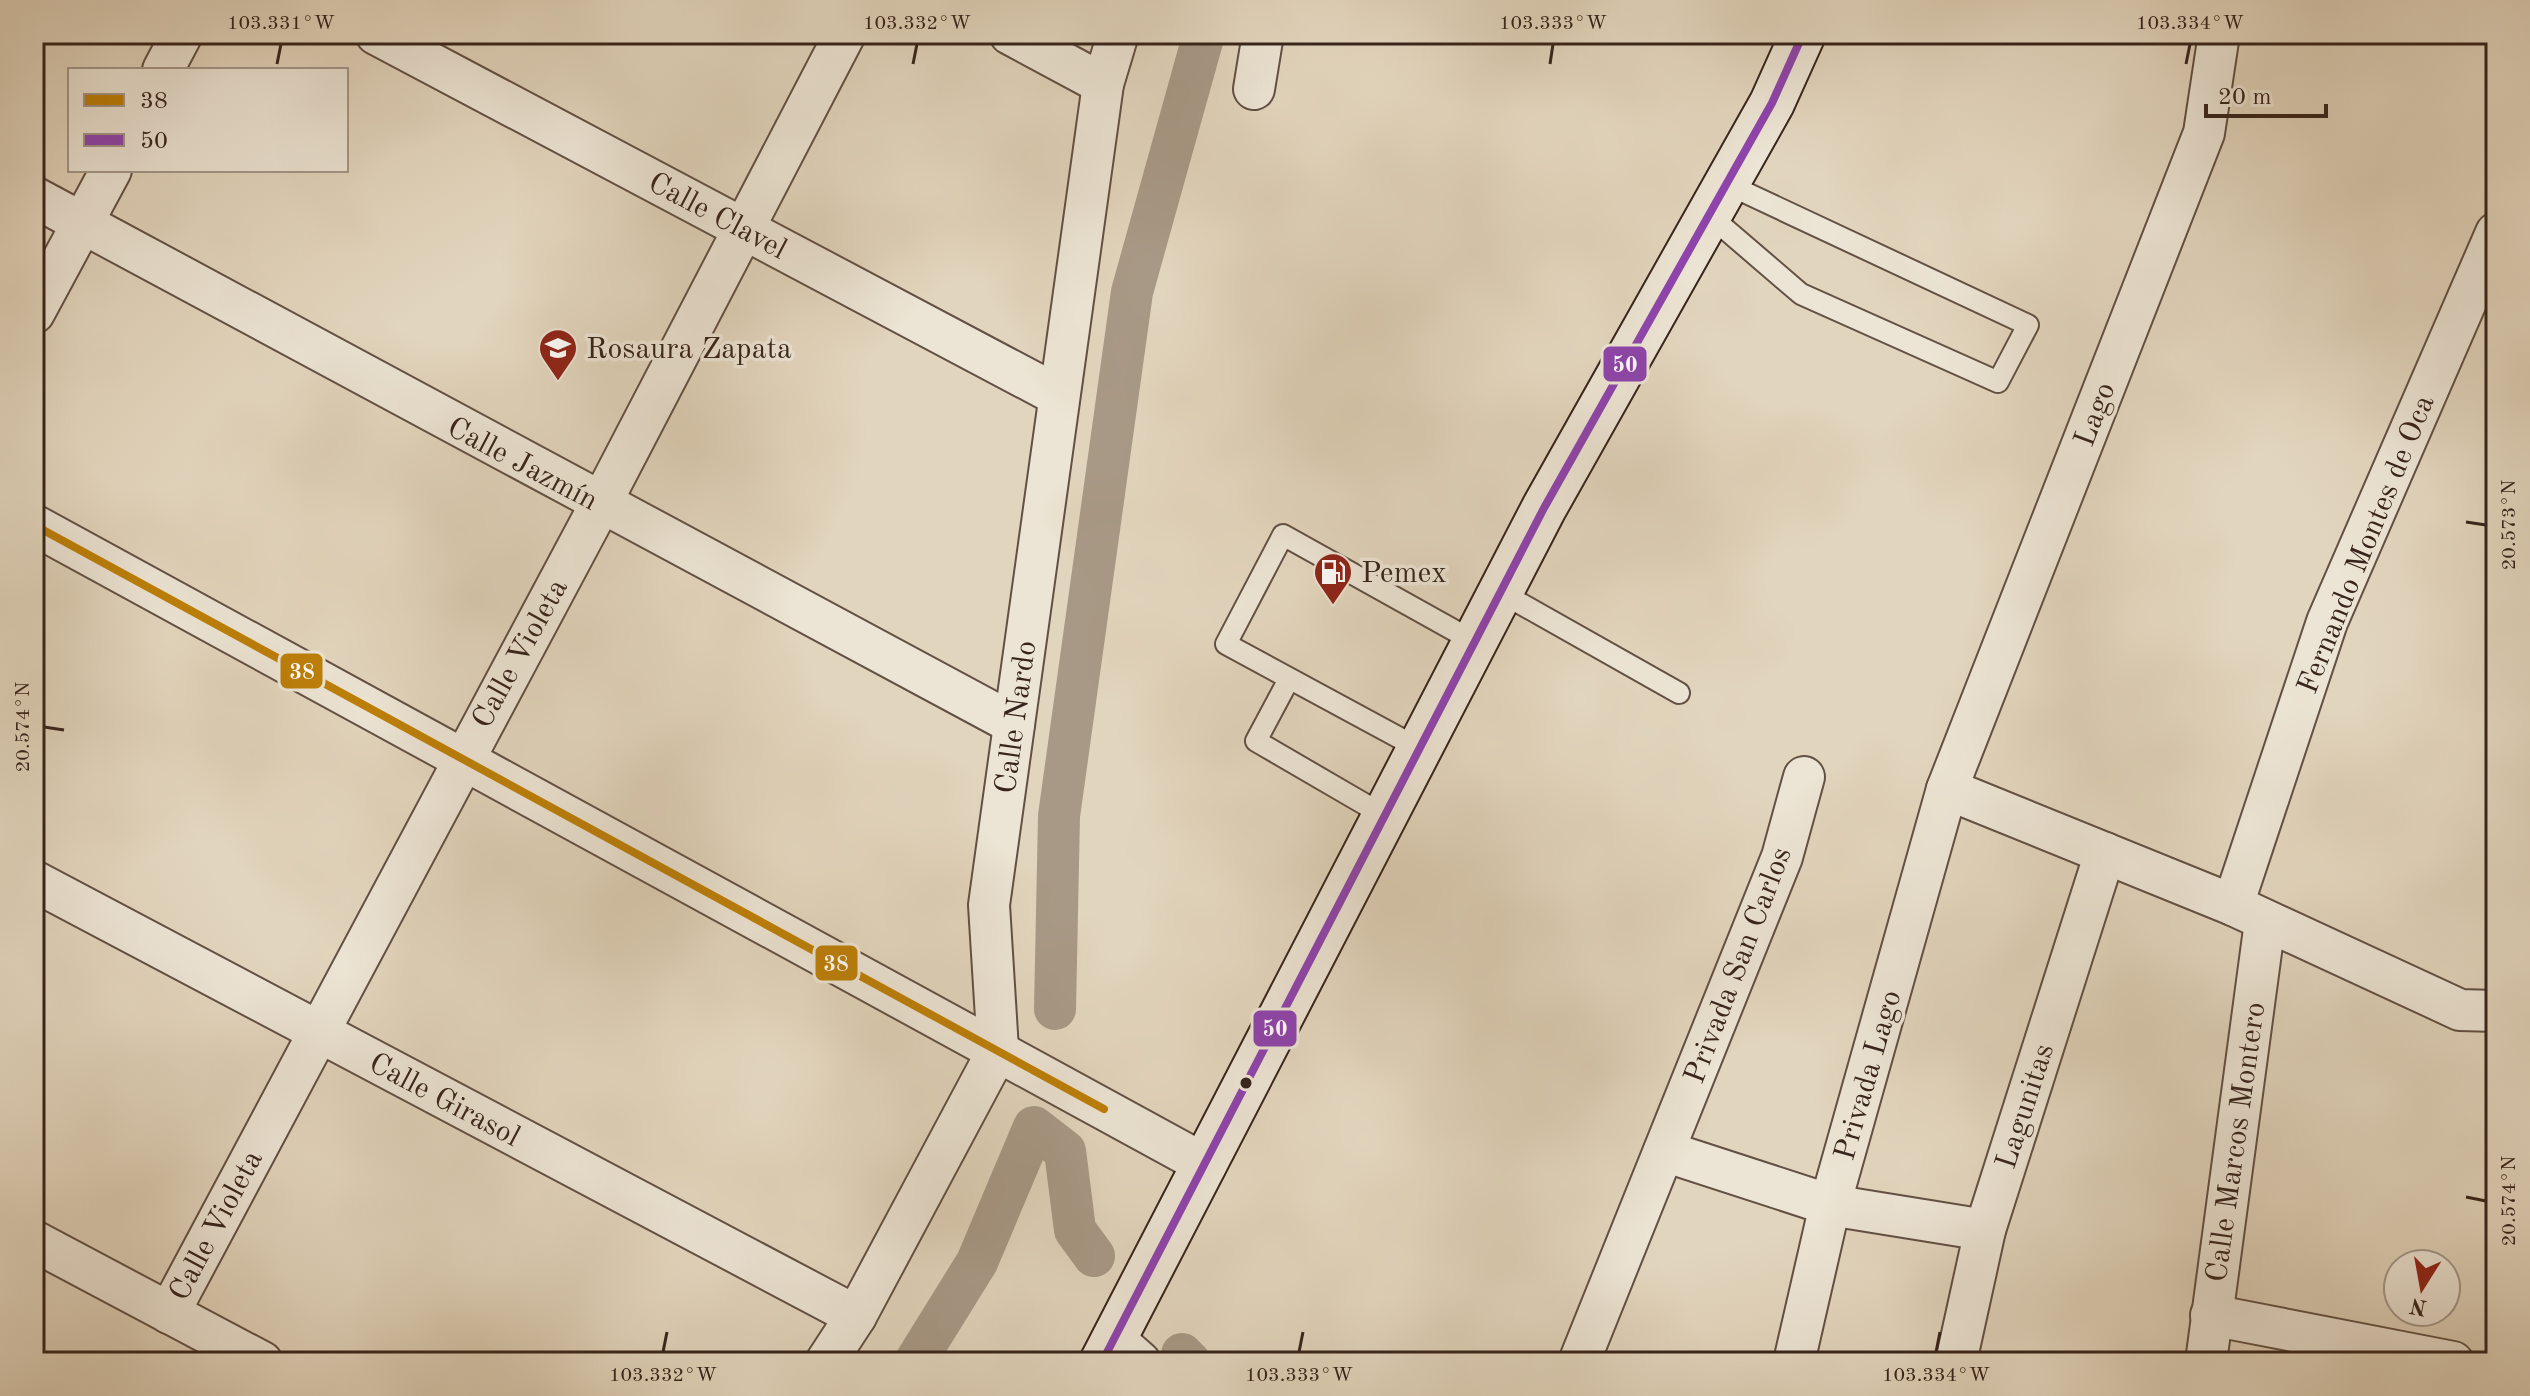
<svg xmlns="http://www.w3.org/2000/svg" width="2530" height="1396" viewBox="0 0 2530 1396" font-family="'Old Standard TT',serif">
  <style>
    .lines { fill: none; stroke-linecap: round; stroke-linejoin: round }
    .canal { stroke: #a89986; stroke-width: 42 }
    .service-casing { stroke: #625044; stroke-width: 24 }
    .minor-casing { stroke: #625044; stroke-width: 44 }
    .secondary-casing { stroke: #37241c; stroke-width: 48 }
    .service { stroke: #ece4d4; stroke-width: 20 }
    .minor { stroke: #ece4d4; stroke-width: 40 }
    .secondary { stroke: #ece4d4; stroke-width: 44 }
    .bus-1-casing { stroke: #ece4d4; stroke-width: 14 }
    .bus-2-casing { stroke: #ece4d4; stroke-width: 14 }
    .bus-1 { stroke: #bd7f08; stroke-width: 8 }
    .bus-2 { stroke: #8e44ad; stroke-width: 8 }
    .ticks { fill: none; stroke: #37241c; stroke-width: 3 }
    .bus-dot { fill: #37241c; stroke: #ece4d4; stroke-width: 3 }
    .labels { text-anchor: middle; stroke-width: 7; stroke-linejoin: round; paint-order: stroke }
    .street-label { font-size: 30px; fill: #37241c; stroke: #ece4d4 }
    .poi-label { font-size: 30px; fill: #37241c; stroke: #ece4d4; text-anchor: start }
    .line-badge { stroke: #ece4d4; stroke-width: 3 }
    .badge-label { font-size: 22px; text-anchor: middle; font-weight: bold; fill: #fff }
    .neatline { fill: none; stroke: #37241c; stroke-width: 3 }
    .ticks-label { font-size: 20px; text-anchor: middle; fill: #37241c }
  </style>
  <rect width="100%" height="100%" fill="#e2d5bd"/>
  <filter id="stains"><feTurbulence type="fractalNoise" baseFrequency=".0025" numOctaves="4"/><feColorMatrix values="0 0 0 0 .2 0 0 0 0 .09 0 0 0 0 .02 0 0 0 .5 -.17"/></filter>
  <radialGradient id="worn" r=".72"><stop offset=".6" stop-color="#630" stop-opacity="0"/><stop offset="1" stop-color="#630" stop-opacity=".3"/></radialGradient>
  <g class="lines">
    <g class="canal">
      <path d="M1055,1009l4,-193 73,-524 72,-258"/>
      <path d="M1182,1354l8,8"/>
      <path d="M915,1362l62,-100 57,-135 31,24 10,79 19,26"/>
    </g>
    <defs>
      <g id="service">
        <path d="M1709,215l92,79 197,88 30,-57 -301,-141"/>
        <path d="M1500,592l179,101"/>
        <path d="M1289,679l-33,62 129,75"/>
        <path d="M1420,749l-194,-105 57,-109 192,107"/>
      </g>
      <g id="minor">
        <path d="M376,34l683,362"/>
        <path d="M1010,34l93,50"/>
        <path d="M163,70l19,-36"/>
        <path d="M1254,89l9,-55"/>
        <path d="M34,197l980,527"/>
        <path d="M34,313l77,-143"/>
        <path d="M34,525l1172,640"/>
        <path d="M1947,789l286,116 227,105 36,1"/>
        <path d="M34,881l822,435"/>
        <path d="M2233,905l94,-283 169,-389"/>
        <path d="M1664,1151l166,54 155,25"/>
        <path d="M34,1241l228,121"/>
        <path d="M169,1313l431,-808 245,-471"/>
        <path d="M2211,1315l242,47"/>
        <path d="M1114,1339l26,23"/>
        <path d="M826,1362l30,-46 142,-266 -9,-145 114,-821 15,-50"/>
        <path d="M1579,1362l203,-505 22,-80"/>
        <path d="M1794,1362l36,-157 117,-416 257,-656 15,-99"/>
        <path d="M1956,1362l29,-132 120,-377"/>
        <path d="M2206,1362l59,-440"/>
      </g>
      <path id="secondary" d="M1102,1362l442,-854 228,-405 31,-69"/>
    </defs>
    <use href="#service" class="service-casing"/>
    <use href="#minor" class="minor-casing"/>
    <use href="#secondary" class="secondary-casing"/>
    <use href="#service" class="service"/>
    <use href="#minor" class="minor"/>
    <use href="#secondary" class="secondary"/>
    <defs>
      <path id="bus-1" d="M34,525l1070,584"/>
      <path id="bus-2" d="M1102,1362l442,-854 228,-405 31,-69"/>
    </defs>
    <use href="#bus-1" class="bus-1-casing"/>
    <use href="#bus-2" class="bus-2-casing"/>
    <use href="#bus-1" class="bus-1"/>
    <use href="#bus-2" class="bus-2"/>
  </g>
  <path class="ticks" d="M277,64l4,-20M913,64l4,-20M1550,64l3,-20M2186,64l4,-20M2466,522l20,3M44,727l20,3M2466,1197l20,4M663,1352l4,-20M1299,1352l4,-20M1936,1352l4,-20"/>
  <defs>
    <symbol id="school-pin" viewBox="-11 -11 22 30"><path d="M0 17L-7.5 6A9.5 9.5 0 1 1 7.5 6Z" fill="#8f2418" stroke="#ece4d4"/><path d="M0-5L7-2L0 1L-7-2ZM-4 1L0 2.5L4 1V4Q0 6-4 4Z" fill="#fff"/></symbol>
    <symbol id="fuel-pin" viewBox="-11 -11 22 30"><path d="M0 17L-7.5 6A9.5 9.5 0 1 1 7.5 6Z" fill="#8f2418" stroke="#ece4d4"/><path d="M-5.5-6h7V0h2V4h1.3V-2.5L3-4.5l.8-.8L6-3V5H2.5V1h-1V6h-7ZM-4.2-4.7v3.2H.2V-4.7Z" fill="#fff"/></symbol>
  </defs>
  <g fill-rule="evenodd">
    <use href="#school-pin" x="536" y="326" width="44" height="60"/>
    <use href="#fuel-pin" x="1311" y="550" width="44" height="60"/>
  </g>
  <circle class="bus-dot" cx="1246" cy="1083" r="7"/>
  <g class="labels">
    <g class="street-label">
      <text transform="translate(718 215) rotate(28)" y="10">Calle Clavel</text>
      <text transform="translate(2094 414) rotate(-69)" y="10">Lago</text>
      <text transform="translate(523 463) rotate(28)" y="10">Calle Jazmín</text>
      <text transform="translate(2365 544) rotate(-68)" y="10">Fernando Montes de Oca</text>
      <text transform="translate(519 653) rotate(-61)" y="10">Calle Violeta</text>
      <text transform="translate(1015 717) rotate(-82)" y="10">Calle Nardo</text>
      <text transform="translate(1737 965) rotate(-69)" y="10">Privada San Carlos</text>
      <text transform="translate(1867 1075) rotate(-74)" y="10">Privada Lago</text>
      <text transform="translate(445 1099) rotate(28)" y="10">Calle Girasol</text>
      <text transform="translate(2024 1106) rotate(-72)" y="10">Lagunitas</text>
      <text transform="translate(2235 1142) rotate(-82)" y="10">Calle Marcos Montero</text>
      <text transform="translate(215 1225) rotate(-62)" y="10">Calle Violeta</text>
    </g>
    <g class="poi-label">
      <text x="586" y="358">Rosaura Zapata</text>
      <text x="1361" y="582">Pemex</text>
    </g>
  </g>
  <g class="line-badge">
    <rect x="1602" y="345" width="46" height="38" rx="8" fill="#8e44ad"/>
    <rect x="279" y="652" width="45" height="38" rx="8" fill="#bd7f08"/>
    <rect x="814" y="944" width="45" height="38" rx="8" fill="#bd7f08"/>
    <rect x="1252" y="1009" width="46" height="39" rx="8" fill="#8e44ad"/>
  </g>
  <g class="badge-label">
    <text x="1625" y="372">50</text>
    <text x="302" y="679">38</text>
    <text x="836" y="971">38</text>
    <text x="1275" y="1036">50</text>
  </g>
  <rect width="2530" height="1396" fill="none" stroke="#e2d5bd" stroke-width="88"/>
  <rect x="68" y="68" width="280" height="104" fill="#ece4d4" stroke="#a4978a" stroke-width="2"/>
  <rect x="84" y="94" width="40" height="12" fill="#bd7f08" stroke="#a4978a" stroke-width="2"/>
  <text x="140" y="108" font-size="24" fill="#37241c">38</text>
  <rect x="84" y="134" width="40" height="12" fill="#8e44ad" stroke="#a4978a" stroke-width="2"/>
  <text x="140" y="148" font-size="24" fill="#37241c">50</text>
  <g transform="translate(2422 1288) rotate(191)"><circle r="38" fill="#ece4d4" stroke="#a4978a" stroke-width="2"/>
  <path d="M0-6L14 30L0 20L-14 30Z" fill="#8f2418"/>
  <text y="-12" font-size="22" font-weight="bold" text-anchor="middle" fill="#37241c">N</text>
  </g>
  <path d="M2206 104v12h120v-12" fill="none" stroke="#37241c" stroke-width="4"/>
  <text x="2218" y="104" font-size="24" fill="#37241c" stroke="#ece4d4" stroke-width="6" paint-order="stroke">20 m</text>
  <rect x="44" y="44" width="2442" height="1308" class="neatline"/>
  <g class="ticks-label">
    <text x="281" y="29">103.331°W</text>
    <text x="917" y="29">103.332°W</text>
    <text x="1553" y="29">103.333°W</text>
    <text x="2190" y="29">103.334°W</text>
    <text transform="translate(2508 525) rotate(-90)" y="7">20.573°N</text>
    <text transform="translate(22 727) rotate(-90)" y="7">20.574°N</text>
    <text transform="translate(2508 1201) rotate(-90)" y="7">20.574°N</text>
    <text x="663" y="1381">103.332°W</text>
    <text x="1299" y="1381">103.333°W</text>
    <text x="1936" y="1381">103.334°W</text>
  </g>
  <rect width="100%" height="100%" filter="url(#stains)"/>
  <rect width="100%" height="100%" fill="url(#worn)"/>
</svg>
